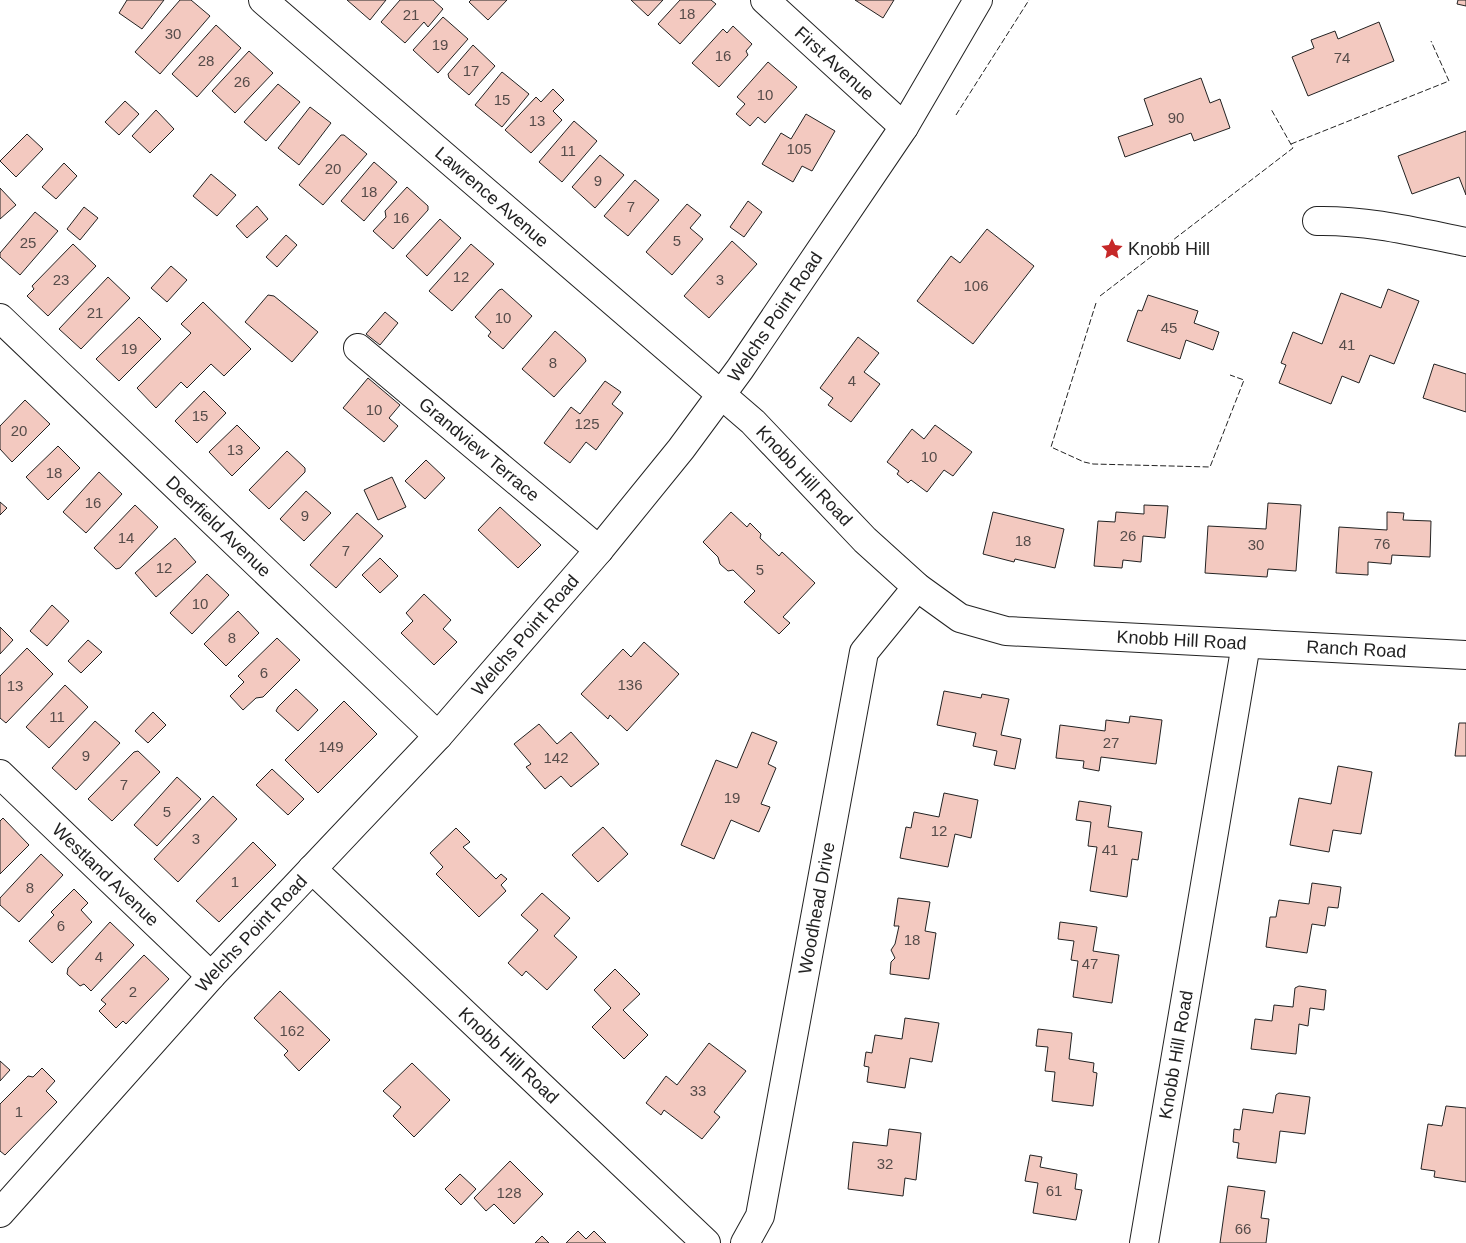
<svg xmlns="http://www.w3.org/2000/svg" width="1466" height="1243" viewBox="0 0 1466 1243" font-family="Helvetica,sans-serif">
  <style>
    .building { fill: #f3c9c0; stroke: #222 }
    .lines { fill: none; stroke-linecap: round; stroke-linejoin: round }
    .minor-casing { stroke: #222; stroke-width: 30 }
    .major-casing { stroke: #222; stroke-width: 30 }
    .minor { stroke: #fff; stroke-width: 28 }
    .major { stroke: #fff; stroke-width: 28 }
    .fence { stroke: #222; stroke-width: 1; stroke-dasharray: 6 2.5; stroke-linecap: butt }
    .labels { text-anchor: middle; stroke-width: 4; stroke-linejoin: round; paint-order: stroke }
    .number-label { font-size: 15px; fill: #564c4a }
    .street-label { font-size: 18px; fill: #222; stroke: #fff }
    .poi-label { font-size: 18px; fill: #222; stroke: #fff; text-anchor: start }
  </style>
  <rect width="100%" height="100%" fill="#fff"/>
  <g class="building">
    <path d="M127,0h37l-22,29 -23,-16z"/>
    <path d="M180,0h11l19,16 -50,58 -25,-22z"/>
    <path d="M347,0h39l-16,20z"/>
    <path d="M400,0h33l10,9 -15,18 -4,-5 -19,21 -24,-21z"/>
    <path d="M471,0h36l-19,20 -19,-18z"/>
    <path d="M631,0h32l-15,16z"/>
    <path d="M680,0h31l5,4 -36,40 -22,-20z"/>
    <path d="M855,0h39l-11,18z"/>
    <path d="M1458,0h8v6l-9,-2z"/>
    <path d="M443,17l25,22 -30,34 -25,-23z"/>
    <path d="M1379,22l15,39 -86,35 -16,-39 22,-9 -3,-8 24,-9 3,8z"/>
    <path d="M216,25l25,23 -44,49 -25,-23z"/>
    <path d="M733,26l19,18 -6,7 2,4 -29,32 -27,-24 31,-34 4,4z"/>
    <path d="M473,45l22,21 -26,29 -20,-17 -1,-4z"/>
    <path d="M249,51l24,22 -38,40 -23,-22z"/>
    <path d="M768,62l29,25 -32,36 -7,-6 -8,9 -14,-12 9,-10 -8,-7z"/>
    <path d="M502,72l27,22 -27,33 -27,-22z"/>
    <path d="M1201,78l9,25 10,-4 10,29 -36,13 -3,-8 -66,24 -7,-20 35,-12 -9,-26z"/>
    <path d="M278,84l22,18 -34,39 -22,-19z"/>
    <path d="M553,89l11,11 -11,11 9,9 -31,33 -26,-23 31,-33 5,5z"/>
    <path d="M125,101l14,13 -20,21 -14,-13z"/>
    <path d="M310,107l21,16 -32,42 -21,-17z"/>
    <path d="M156,110l18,19 -24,24 -18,-17z"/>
    <path d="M806,114l29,17 -23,40 -10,-5 -9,16 -31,-18 19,-31 10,6z"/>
    <path d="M574,121l23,20 -35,41 -23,-20z"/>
    <path d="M1466,131v64l-7,-18 -47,17 -14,-38z"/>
    <path d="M27,134l16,15 -27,28 -16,-16z"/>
    <path d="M341,135h3l23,19 -44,51 -24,-20z"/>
    <path d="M600,155l24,20 -29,33 -23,-21z"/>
    <path d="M374,162l23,20 -33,39 -23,-20z"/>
    <path d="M64,163l13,13 -21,23 -14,-12z"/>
    <path d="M211,174l25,21 -19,21 -24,-20z"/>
    <path d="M635,180l24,20 -31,36 -24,-20z"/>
    <path d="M407,187l21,19v4l-35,39 -20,-18 13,-14 -1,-6z"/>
    <path d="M0,188l16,17 -16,14z"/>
    <path d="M748,201l14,11 -18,25 -14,-10z"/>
    <path d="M687,204l14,11 -11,13 13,11 -31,36 -26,-23z"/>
    <path d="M257,206l11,13 -21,19 -11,-12z"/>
    <path d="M84,207l14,11 -18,22 -13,-11z"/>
    <path d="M35,212l23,19 -38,44 -20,-18v-4z"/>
    <path d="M440,219l21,19 -34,38 -21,-20z"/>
    <path d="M987,229l47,37 -61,78 -56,-43 34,-45 9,7z"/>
    <path d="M286,235l11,10 -20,22 -11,-10z"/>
    <path d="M732,241l25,23 -48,54 -25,-22z"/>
    <path d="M73,244l23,22 -48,50 -21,-20 7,-7 -2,-3z"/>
    <path d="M471,244l23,20 -42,47 -23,-20z"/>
    <path d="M171,266l16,14 -20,22 -16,-14z"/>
    <path d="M108,277l22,21 -49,51 -22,-20z"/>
    <path d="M502,289l30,27 -29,33 -15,-13 3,-4 -16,-15 24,-27z"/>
    <path d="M1388,289l31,12 -25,63 -24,-9 -11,28 -17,-7 -11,28 -52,-21 7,-18 -5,-2 12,-31 29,12 19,-51 40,15z"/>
    <path d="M268,295l6,1 44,36 -26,30 -47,-40z"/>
    <path d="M1148,295l50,16 -4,12 25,9 -6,18 -27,-10 -6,19 -53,-18 11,-31 4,1z"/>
    <path d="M203,302l48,47 -27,27 -13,-12 -24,24 -6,-6 -25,26 -19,-20 54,-55 -10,-9z"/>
    <path d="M385,312l13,11 -18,22 -14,-11z"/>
    <path d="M139,317l22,22 -42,42 -23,-22z"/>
    <path d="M555,331l30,27 1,3 -32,36 -32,-28z"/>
    <path d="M858,337l21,16 -15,19 16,12 -29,38 -23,-17 5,-7 -13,-10z"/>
    <path d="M1434,364l32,10v38l-43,-14z"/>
    <path d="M368,378l32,27 -11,13 9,8 -14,16 -41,-34z"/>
    <path d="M605,381l16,11 -9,12 11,9 -27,37 -10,-8 -16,21 -26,-20 27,-36 9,7z"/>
    <path d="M204,391l22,22 -29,30 -22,-22z"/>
    <path d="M25,400l25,24 -38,38 -12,-13v-23z"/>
    <path d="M237,425l23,23 -28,28 -23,-24z"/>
    <path d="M935,425l37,27 -19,24 -9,-6 -17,22 -16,-12 -3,3 -11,-9 2,-3 -12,-9 25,-33 12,10z"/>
    <path d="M58,446l22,22 -32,32 -22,-23z"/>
    <path d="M287,451l18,17v4l-36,37 -20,-19z"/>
    <path d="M426,460l19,18 -20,21 -20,-18z"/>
    <path d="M99,472l23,22 -36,39 -23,-21z"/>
    <path d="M392,477l14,30 -28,13 -14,-30z"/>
    <path d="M306,491l25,22 -27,28 -24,-22z"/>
    <path d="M0,502l7,6 -7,7z"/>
    <path d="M1268,503l33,2 -5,66 -28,-2 -1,8 -62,-4 3,-47 58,3z"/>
    <path d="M135,505l23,22 -38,41 -4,1 -22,-21z"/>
    <path d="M1144,505l24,1 -3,32 -22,-2 -2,26 -18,-2 -1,8 -28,-2 4,-45 17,1 1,-10 28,2z"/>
    <path d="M500,507l41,38 -23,23 -40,-38z"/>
    <path d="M731,512l16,15 3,-4 11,11 -1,4 19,18 3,-4 33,31 -32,34 7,6 -11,11 -35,-32 11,-11 -22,-21 -5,1 -8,-7 -2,-7 -15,-15z"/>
    <path d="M993,512l71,17 -9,39 -40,-9 -1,3 -31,-8z"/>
    <path d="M1387,512l17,1 -1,7 28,1 -1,36 -38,-2 -1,9 -23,-2v13l-32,-2 3,-46 48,3z"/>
    <path d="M357,513l26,23 -47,52 -26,-23z"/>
    <path d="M175,538l21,24 -40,35 -21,-24z"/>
    <path d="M380,558l18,18 -18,17 -18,-18z"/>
    <path d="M207,574l22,21 -37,39 -22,-21z"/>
    <path d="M424,594l27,26 -8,9 14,13 -23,23 -33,-32 12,-12 -7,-8z"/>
    <path d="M52,605l17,16 -22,25 -17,-15z"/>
    <path d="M238,611l21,22 -33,33 -22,-22z"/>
    <path d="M0,627l13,13 -13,14z"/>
    <path d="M277,638l23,22 -37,37 -7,1 -13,12 -13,-14 14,-14 -6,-6z"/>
    <path d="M88,640l14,12 -21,21 -13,-12z"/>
    <path d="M644,642l35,32 -52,57 -17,-16 -2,4 -27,-25 42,-45 8,8z"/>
    <path d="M27,648l26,26 -47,49 -6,-5v-42z"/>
    <path d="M65,685l23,22 -39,41 -23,-21z"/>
    <path d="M296,689l22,21 -20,21 -22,-20 2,-4z"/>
    <path d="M944,691l37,7 1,-4 27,5 -8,36 20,4 -6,30 -21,-4 3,-14 -24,-5 3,-13 -39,-8z"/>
    <path d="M344,701l33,33 -59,59 -33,-33z"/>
    <path d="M153,712l13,13 -18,18 -13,-12z"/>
    <path d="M1130,716l32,4 -6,44 -55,-7 -2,14 -16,-3 1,-7 -28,-3 4,-33 45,6 1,-11 23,3z"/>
    <path d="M95,721l25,22 -44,47 -24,-22z"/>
    <path d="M1459,723h7v33h-11z"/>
    <path d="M539,724l18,20 14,-12 28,32 -28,23 -10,-11 -16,13 -19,-22 5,-3 -17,-20z"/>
    <path d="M752,732l25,10 -9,22 8,4 -15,36 9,3 -11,25 -28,-12 -17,39 -33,-14 35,-85 21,8z"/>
    <path d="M138,751l22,21 -48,49 -24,-22 46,-47z"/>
    <path d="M1338,766l34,6 -11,62 -28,-4 -4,22 -39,-7 9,-47 32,6z"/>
    <path d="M272,769l32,30 -16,16 -32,-30z"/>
    <path d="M177,777l24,22 -44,47 -23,-21z"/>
    <path d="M944,793l34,7 -7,38 -16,-4 -7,33 -48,-9 6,-31 5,1 3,-16 25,5z"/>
    <path d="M213,796l24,23 -59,63 -24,-23z"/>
    <path d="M1079,801l32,5 -3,21 34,5 -4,28 -6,-1 -5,38 -37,-6 7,-44 -9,-1 3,-24 -15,-2z"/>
    <path d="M3,818l26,27 -29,29v-53z"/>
    <path d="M603,827l25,27 -30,28 -26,-27z"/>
    <path d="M456,828l14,14 -7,5 33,32 5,-5 6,5 -6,6 5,6 -27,26 -43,-43 7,-7 -13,-14z"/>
    <path d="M253,842l23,23 -57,57 -23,-21z"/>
    <path d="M41,854l22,21 -44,47 -19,-17v-7z"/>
    <path d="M1312,883l29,4 -3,21 -10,-1 -3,19 -13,-2 -5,29 -41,-6 4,-30h6l3,-17 30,4z"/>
    <path d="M74,889l14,14 -7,7 11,12 -40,41 -23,-22 25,-26 -3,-3z"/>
    <path d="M542,893l28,25 -16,18 23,21 -30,33 -21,-19 -4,5 -14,-13 30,-33 -17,-15z"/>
    <path d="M898,898l32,4 -5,29 11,2 -7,46 -39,-5 1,-12 4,-4 -4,-8 4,-6 4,-18h-5z"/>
    <path d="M110,922l24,23 -43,46 -7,-7 -4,2 -13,-12 1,-6z"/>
    <path d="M1060,922l37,5 -4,24 26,4 -7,48 -39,-6 5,-36 -7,-1 3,-19 -16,-2z"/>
    <path d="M144,955l25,24 -43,45 -3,-3 -7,7 -17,-17 7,-7 -5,-4z"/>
    <path d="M615,969l25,25 -17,16 25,25 -24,24 -32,-32 19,-19 -17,-18z"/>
    <path d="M1299,986l27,4 -2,20 -14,-2 -2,18 -9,-2 -3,30 -45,-5 4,-30 17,2 2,-16 19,2 2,-19z"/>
    <path d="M280,991l50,49 -31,31 -15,-16 4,-4 -34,-33z"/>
    <path d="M905,1018l34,5 -7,39 -22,-4 -5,30 -38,-6 2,-15 -5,-1 2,-14 6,1 3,-18 27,4z"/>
    <path d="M1038,1029l34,4 -3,26 25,4 -1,9 4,1 -4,33 -41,-5 3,-29 -10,-1 3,-24 -12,-1z"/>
    <path d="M709,1043l37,28 -32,41 6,5 -18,22 -38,-29 -3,5 -15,-12 20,-27 11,9z"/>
    <path d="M0,1061l10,9 -10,11z"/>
    <path d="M412,1063l38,37 -36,37 -21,-21 8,-9 -18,-16z"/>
    <path d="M42,1068l13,13 -9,10 11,11 -52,53 -5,-4v-47l28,-28 5,1z"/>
    <path d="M1279,1093l31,4 -5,37 -25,-3 -4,32 -39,-5 2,-15 -6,-1 1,-13 6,1 3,-21 30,4 3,-18z"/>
    <path d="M1446,1106l20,2v74l-32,-5 1,-6 -14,-2 7,-45 14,2z"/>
    <path d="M889,1129l32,4 -5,47 -11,-2 -2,18 -55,-7 5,-47 34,4z"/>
    <path d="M1030,1155l12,2 -2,10 37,7 -2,15 7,1 -6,30 -43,-7 5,-30 -13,-2z"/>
    <path d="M510,1161l33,33 -29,30 -20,-20 -8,7 -12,-13z"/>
    <path d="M460,1174l16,15 -15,16 -16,-16z"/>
    <path d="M1228,1186l37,5 -4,27 8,1 -3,24h-46z"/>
    <path d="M578,1231l8,8 8,-8 12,12h-40z"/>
    <path d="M542,1236l7,7h-14z"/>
  </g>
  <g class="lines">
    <defs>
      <g id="minor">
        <path id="s1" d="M263,0l490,422 112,118 52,47 43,31 46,13 460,24"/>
        <path id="s2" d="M765,0l139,127"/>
        <path d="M1317,221c51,-1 99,11 149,21"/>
        <path id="s3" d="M0,318l438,418"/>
        <path id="s4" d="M358,348l241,202"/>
        <path id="s5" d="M0,774l211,202"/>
        <path id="s6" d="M312,869l394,374"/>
        <path id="s7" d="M745,1243l15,-27 104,-564 53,-65"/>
        <path id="s8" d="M1144,1243l102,-599"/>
      </g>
      <g id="major">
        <path id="s9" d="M0,1213l211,-237 227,-240 161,-186 82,-101 59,-80 164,-242 74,-127"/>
      </g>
    </defs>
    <use href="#minor" class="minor-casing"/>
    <use href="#major" class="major-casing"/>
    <use href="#minor" class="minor"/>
    <use href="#major" class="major"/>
    <g class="fence">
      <path d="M956,115l73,-115"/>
      <path d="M1291,144l158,-63 -18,-40"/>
      <path d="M1100,296l193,-148 -22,-39"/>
      <path d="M1096,303l-45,144 33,15 9,2 117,3 34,-87 -14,-5"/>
    </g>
  </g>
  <defs>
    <symbol id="sight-bare" viewBox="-9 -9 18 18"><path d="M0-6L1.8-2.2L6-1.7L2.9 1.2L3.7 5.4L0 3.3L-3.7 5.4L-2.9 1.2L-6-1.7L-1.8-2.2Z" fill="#c62828" stroke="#fff" stroke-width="2.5" paint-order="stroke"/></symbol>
  </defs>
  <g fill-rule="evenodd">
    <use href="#sight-bare" x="1096" y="233" width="32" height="32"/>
  </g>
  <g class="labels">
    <g class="number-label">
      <text x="687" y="19">18</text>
      <text x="411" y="20">21</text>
      <text x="173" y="39">30</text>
      <text x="440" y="50">19</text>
      <text x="723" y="61">16</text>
      <text x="1342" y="63">74</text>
      <text x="206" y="66">28</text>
      <text x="471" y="76">17</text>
      <text x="242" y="87">26</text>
      <text x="765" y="100">10</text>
      <text x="502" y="105">15</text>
      <text x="1176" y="123">90</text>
      <text x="537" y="126">13</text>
      <text x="799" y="154">105</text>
      <text x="568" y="156">11</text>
      <text x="333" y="174">20</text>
      <text x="598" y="186">9</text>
      <text x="369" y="197">18</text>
      <text x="631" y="212">7</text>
      <text x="401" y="223">16</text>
      <text x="677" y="246">5</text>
      <text x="28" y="248">25</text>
      <text x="461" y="282">12</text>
      <text x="61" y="285">23</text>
      <text x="720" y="285">3</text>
      <text x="976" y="291">106</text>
      <text x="95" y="318">21</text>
      <text x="503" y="323">10</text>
      <text x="1169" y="333">45</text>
      <text x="1347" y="350">41</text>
      <text x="129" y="354">19</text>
      <text x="553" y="368">8</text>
      <text x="852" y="386">4</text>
      <text x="374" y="415">10</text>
      <text x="200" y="421">15</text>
      <text x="587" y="429">125</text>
      <text x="19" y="436">20</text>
      <text x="235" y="455">13</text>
      <text x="929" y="462">10</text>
      <text x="54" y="478">18</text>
      <text x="93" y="508">16</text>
      <text x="305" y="521">9</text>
      <text x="1128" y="541">26</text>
      <text x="126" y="543">14</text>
      <text x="1023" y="546">18</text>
      <text x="1382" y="549">76</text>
      <text x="1256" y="550">30</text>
      <text x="346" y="556">7</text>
      <text x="164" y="573">12</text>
      <text x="760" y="575">5</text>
      <text x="200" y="609">10</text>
      <text x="232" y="643">8</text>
      <text x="264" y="678">6</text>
      <text x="630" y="690">136</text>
      <text x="15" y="691">13</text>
      <text x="57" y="722">11</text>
      <text x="1111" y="748">27</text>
      <text x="331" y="752">149</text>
      <text x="86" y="761">9</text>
      <text x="556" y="763">142</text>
      <text x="124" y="790">7</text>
      <text x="732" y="803">19</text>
      <text x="167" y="817">5</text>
      <text x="939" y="836">12</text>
      <text x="196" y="844">3</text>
      <text x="1110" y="855">41</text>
      <text x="235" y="887">1</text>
      <text x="30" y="893">8</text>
      <text x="61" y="931">6</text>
      <text x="912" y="945">18</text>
      <text x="99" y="962">4</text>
      <text x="1090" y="969">47</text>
      <text x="133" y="997">2</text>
      <text x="292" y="1036">162</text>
      <text x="698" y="1096">33</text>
      <text x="19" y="1117">1</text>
      <text x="885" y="1169">32</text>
      <text x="1054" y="1196">61</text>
      <text x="509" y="1198">128</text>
      <text x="1243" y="1234">66</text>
    </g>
    <g class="street-label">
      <text dy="6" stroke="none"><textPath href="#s2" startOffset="94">First Avenue</textPath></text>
      <text dy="6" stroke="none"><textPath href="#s1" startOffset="302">Lawrence Avenue</textPath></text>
      <text dy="6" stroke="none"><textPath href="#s9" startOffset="1186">Welchs Point Road</textPath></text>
      <text dy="6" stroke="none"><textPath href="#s4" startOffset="158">Grandview Terrace</textPath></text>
      <text dy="6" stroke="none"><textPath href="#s1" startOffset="721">Knobb Hill Road</textPath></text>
      <text dy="6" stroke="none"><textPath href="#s3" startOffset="302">Deerfield Avenue</textPath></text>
      <text dy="6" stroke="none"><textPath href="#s9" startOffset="781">Welchs Point Road</textPath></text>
      <text dy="6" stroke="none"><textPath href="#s1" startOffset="1156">Knobb Hill Road</textPath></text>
      <text dy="6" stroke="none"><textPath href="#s1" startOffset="1331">Ranch Road</textPath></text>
      <text dy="6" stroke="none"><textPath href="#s5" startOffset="146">Westland Avenue</textPath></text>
      <text dy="6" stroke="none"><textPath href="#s7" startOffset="344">Woodhead Drive</textPath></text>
      <text dy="6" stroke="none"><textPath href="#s9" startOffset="376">Welchs Point Road</textPath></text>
      <text dy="6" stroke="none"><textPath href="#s8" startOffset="191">Knobb Hill Road</textPath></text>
      <text dy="6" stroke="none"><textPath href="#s6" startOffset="271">Knobb Hill Road</textPath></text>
    </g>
    <g class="poi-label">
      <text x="1128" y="255">Knobb Hill</text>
    </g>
  </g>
</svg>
